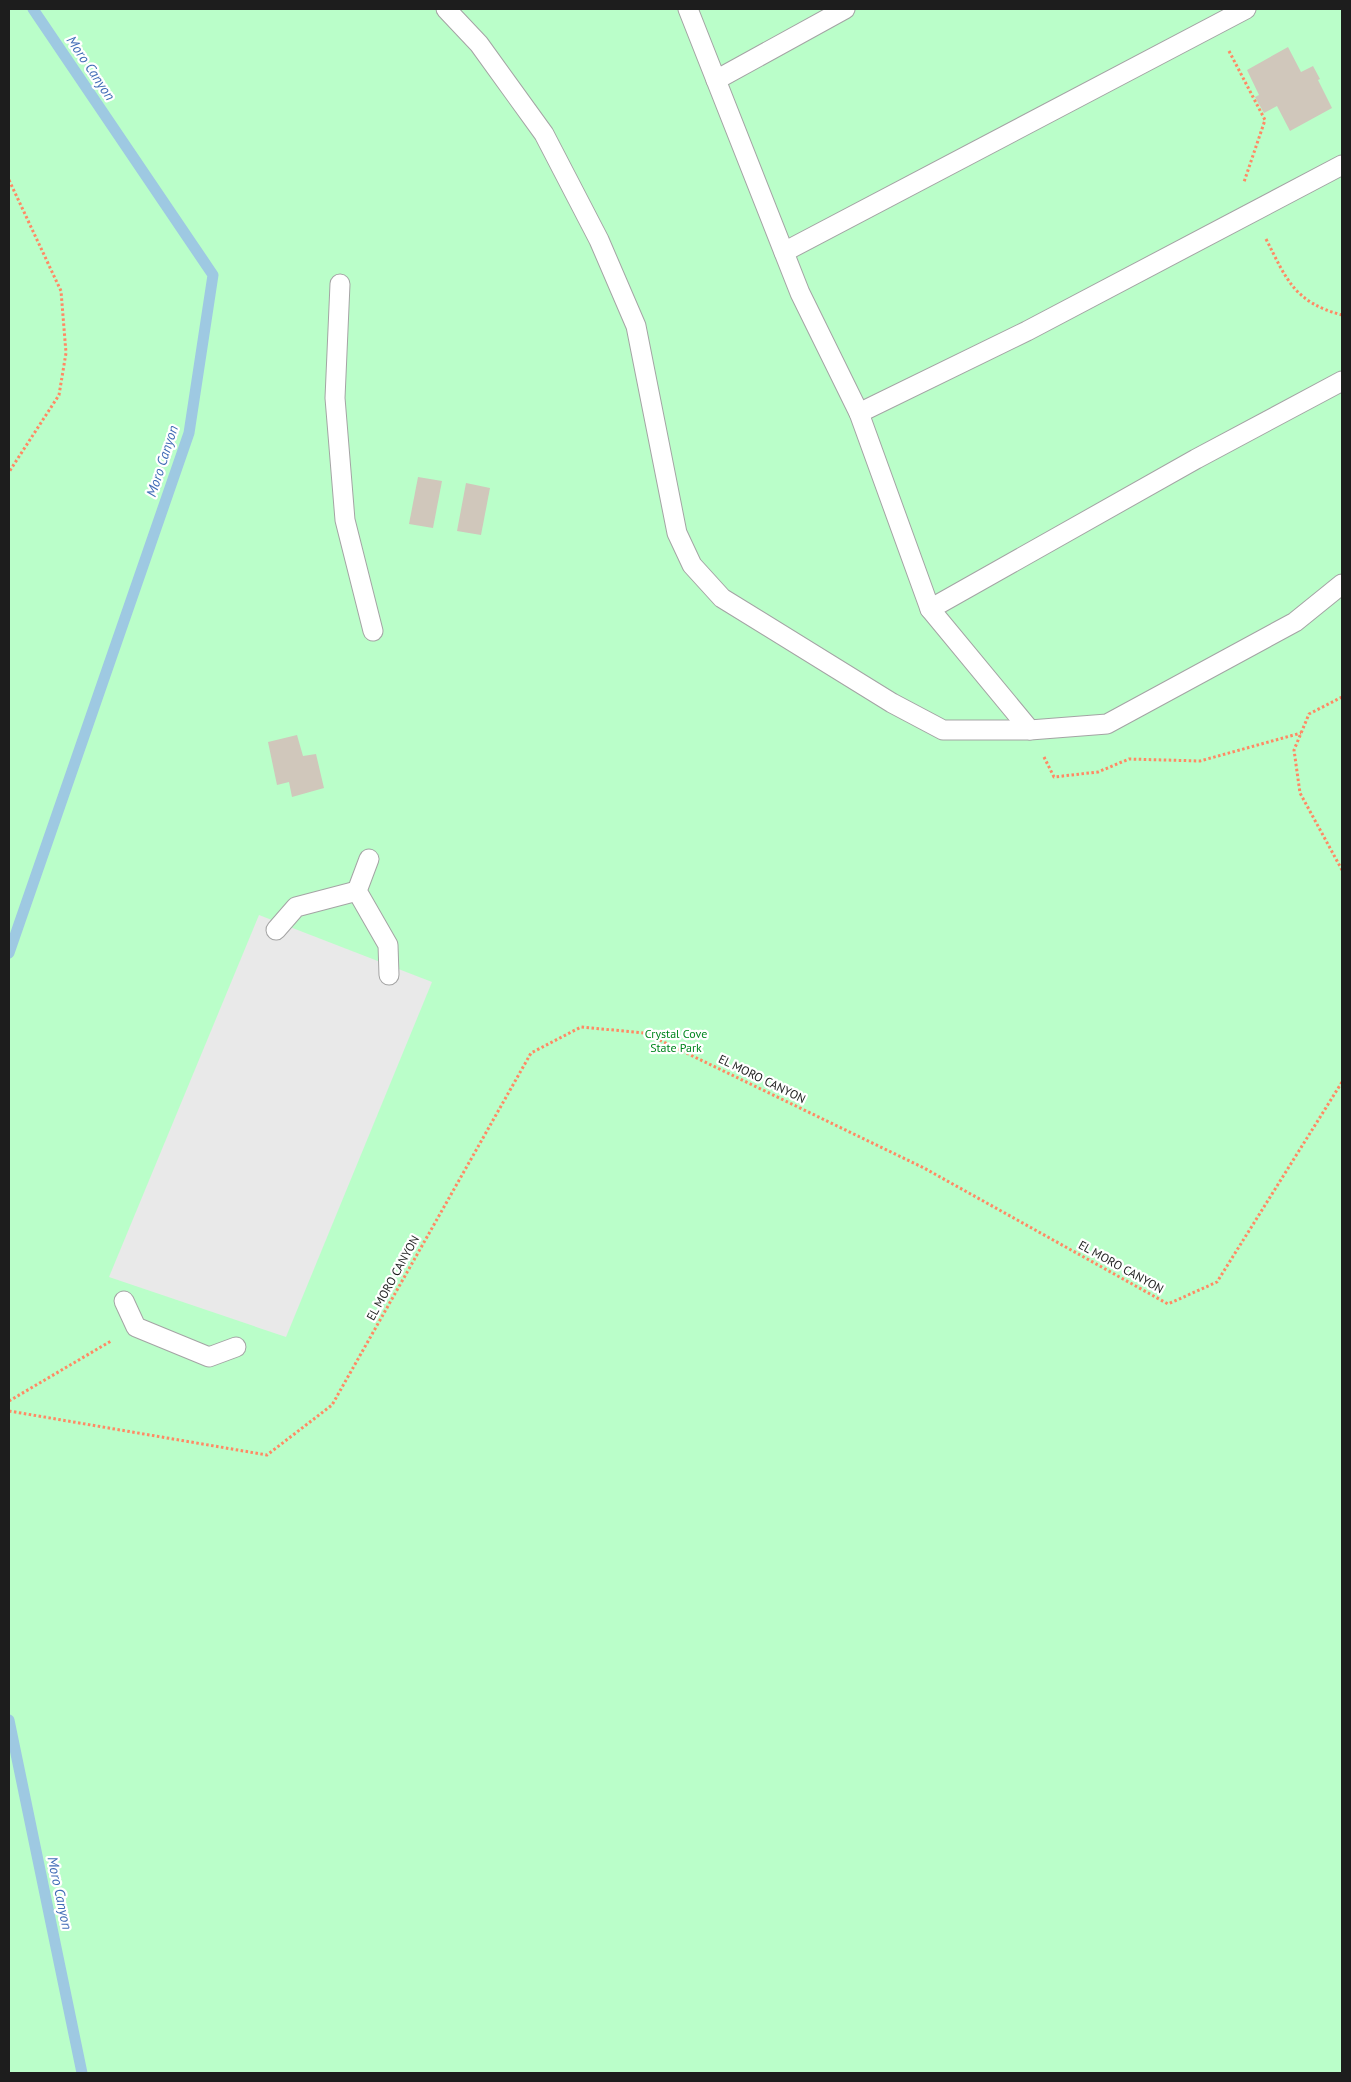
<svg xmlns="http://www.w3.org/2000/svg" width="1351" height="2082" viewBox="0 0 1351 2082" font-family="'PT Sans',sans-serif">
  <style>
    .park { fill: #bafec9 }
    .parking { fill: #e9e9e9 }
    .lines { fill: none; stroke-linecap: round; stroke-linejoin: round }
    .stream { stroke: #9ec9e2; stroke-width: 11 }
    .building { fill: #d0c7bb }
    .lane-casing { stroke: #a4a4a4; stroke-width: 21 }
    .path { stroke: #ff8964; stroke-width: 3; stroke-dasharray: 2.5 2.5; stroke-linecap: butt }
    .lane { stroke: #fff; stroke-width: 19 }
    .labels { text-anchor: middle; stroke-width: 4.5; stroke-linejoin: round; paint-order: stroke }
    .park-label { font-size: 12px; fill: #01861e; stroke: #fff }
    .street-label { font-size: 12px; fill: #1d1d1d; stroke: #fff }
    .water-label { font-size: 14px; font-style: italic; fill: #416cb6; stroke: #fff }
  </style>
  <rect width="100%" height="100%" fill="#f0ede2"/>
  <rect class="park" x="9" y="9" width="1333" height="2064"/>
  <path class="parking" d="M259,915l173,67 -146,355 -177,-60z"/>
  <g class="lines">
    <g class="stream">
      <path d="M9,953l180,-520 24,-158 -180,-266"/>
      <path d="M9,1720l73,353"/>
    </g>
  </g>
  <g class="building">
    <path d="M1288,47l13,25 12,-6 7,13 -2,1 14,28 -42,23 -13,-25 -13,7 -9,-16 4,-2 -12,-25z"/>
    <path d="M418,477l24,4 -9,47 -24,-4z"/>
    <path d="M466,483l24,5 -9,47 -24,-4z"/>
    <path d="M297,735l6,21 13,-2 8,34 -32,9 -3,-15 -12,3 -9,-43z"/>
  </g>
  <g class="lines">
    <defs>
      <g id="lane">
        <path d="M446,9l33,35 65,90 55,106 37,86 41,207 15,32 30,33 170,105 51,27h87l77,-6 188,-102 47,-38"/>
        <path d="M688,9l112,284 59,120 71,196 100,121"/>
        <path d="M716,80l129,-71"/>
        <path d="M784,252l462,-243"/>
        <path d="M340,284l-5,114 10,122 28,111"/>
        <path d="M859,413l168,-82 315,-166"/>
        <path d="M930,609l266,-150 146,-78"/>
        <path d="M369,859l-12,32 31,54 1,30"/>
        <path d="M276,930l20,-23 61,-16"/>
        <path d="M124,1301l12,26 73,30 27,-10"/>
      </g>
    </defs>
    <use href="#lane" class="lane-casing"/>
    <g class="path">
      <path d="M1229,51l36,69 -21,62"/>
      <path d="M9,180l52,111 5,62 -7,42 -50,77"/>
      <path d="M1266,239c21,41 28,63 76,76"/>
      <path d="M1342,697l-33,17 -15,36 6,43 42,77"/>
      <path d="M1044,757l10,20 44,-5 31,-13 71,2 101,-28"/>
      <path d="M9,1401l102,-60"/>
      <path d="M9,1411l258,44 65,-50 199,-352 50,-26 64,6 279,135 244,136 49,-22 125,-200"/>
    </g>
    <use href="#lane" class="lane"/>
  </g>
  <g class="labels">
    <g class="park-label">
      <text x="676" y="1038">Crystal Cove<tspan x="676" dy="14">State Park</tspan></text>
    </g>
    <g class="street-label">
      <text transform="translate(762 1079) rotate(26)" y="4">EL MORO CANYON</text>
      <text transform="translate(1121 1267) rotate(29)" y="4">EL MORO CANYON</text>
      <text transform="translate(393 1278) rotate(-61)" y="4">EL MORO CANYON</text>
    </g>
    <g class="water-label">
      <text transform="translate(91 68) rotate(56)" y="5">Moro Canyon</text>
      <text transform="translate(162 461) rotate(-72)" y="5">Moro Canyon</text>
      <text transform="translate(60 1893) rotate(78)" y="5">Moro Canyon</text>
    </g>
  </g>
  <rect width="1351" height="2082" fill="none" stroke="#1d1d1d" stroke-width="20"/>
</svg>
